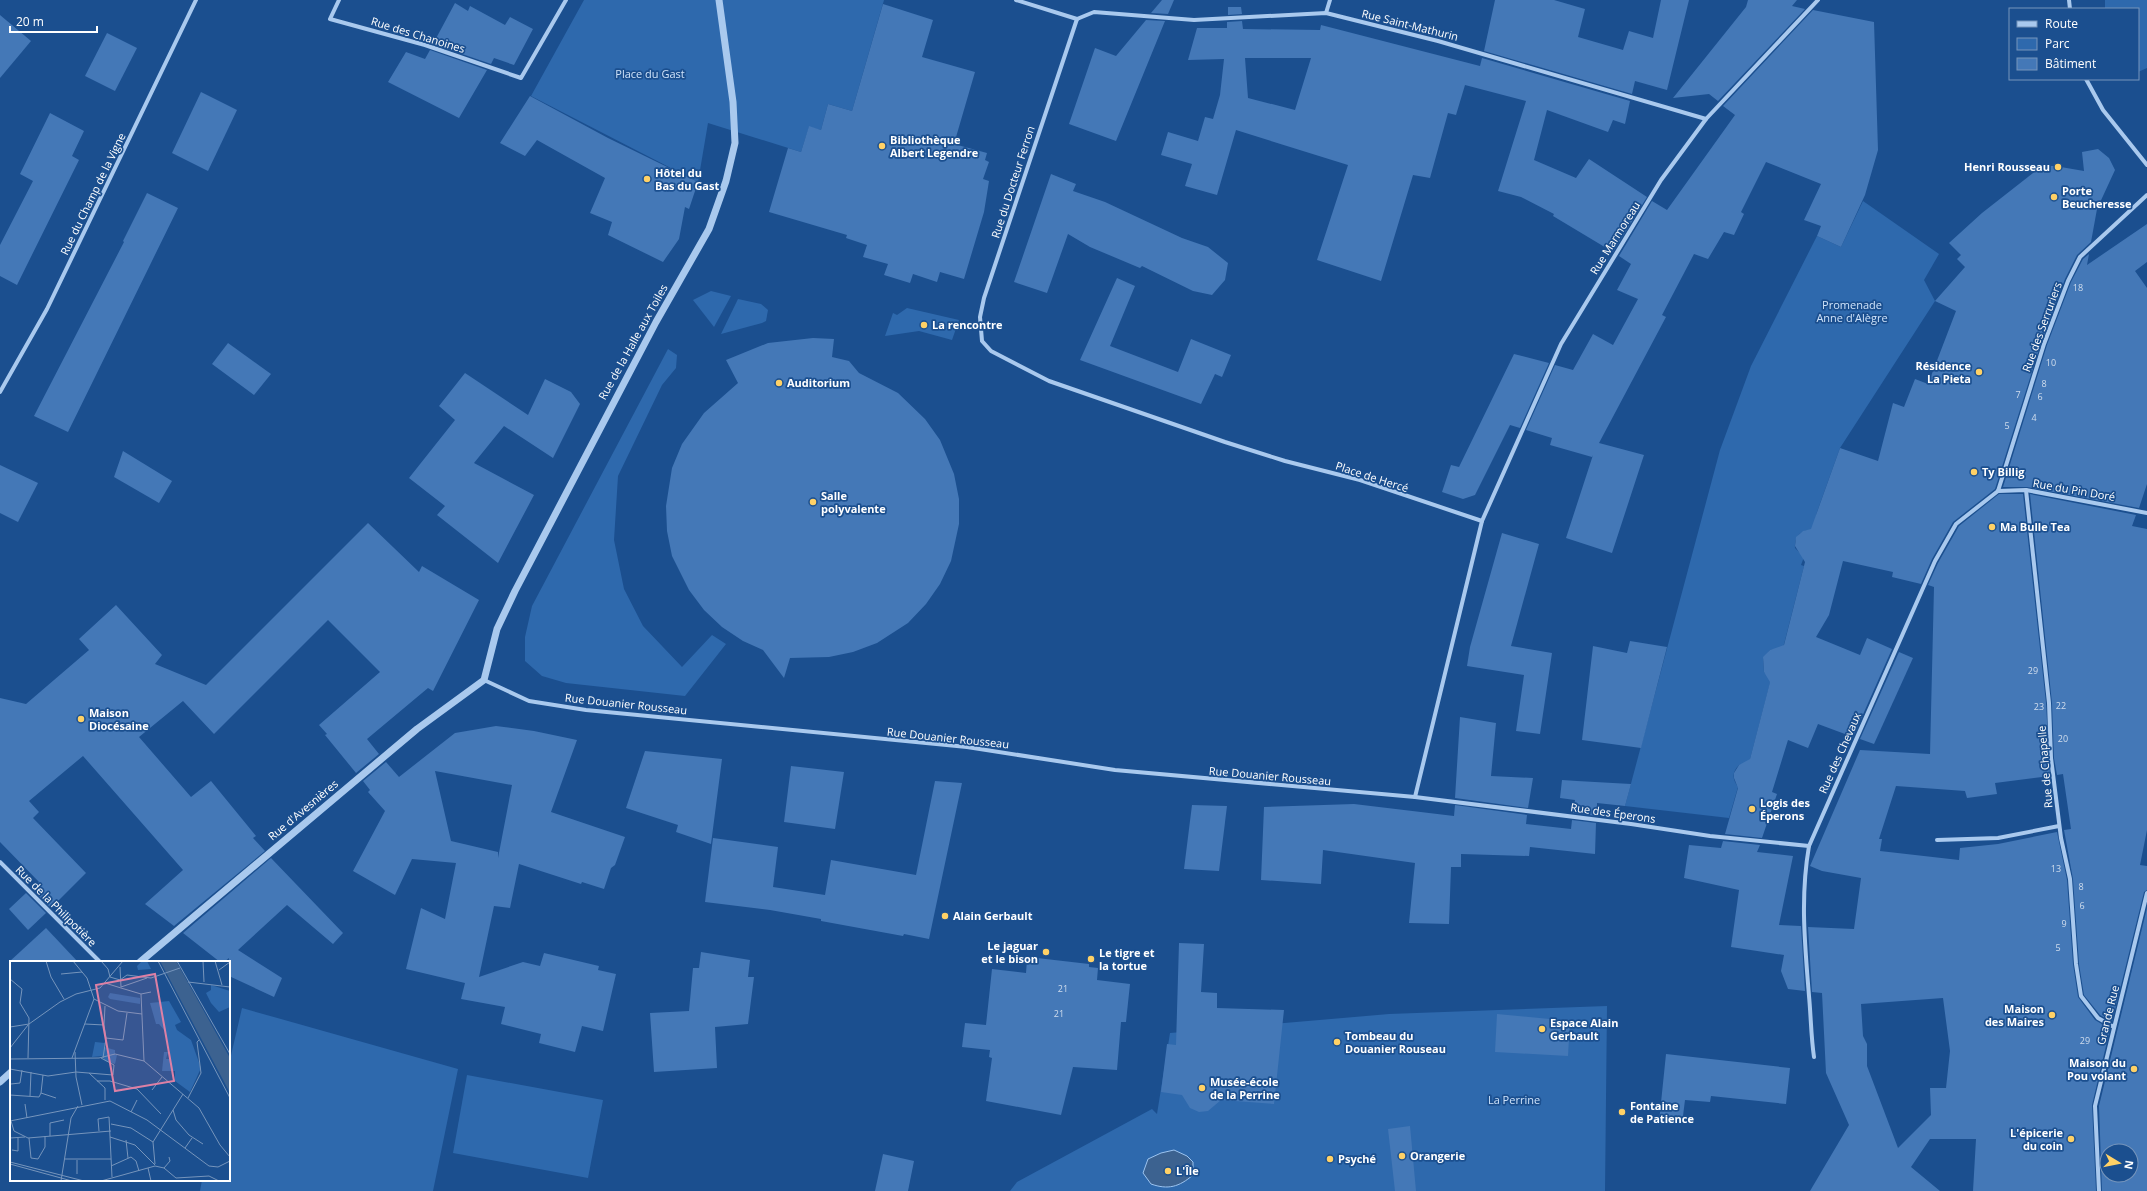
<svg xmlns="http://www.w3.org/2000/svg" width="2147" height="1191" viewBox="0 0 2147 1191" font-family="'Open Sans',sans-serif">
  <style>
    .green { fill: #2e69ad }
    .water { fill: #3c6290; stroke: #9cc4f0 }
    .building { fill: #4478b7; fill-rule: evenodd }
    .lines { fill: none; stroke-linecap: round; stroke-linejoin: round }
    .minor { stroke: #a9c9ee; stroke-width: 4 }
    .tertiary { stroke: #a9c9ee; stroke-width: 7 }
    .poi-dot { fill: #ffd166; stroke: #1b4f8f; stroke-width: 1.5 }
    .labels { text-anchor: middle; stroke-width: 3.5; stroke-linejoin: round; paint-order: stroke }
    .number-label { font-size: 9px; fill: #d0dded }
    .street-label { font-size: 11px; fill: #fff; stroke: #1b4f8f }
    .park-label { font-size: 11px; fill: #cfe3fa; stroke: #1b4f8f }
    .poi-label { font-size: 11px; font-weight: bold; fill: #fff; stroke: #1b4f8f; text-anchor: start }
    .inset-road { fill: none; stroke: #7695bc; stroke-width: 1 }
    .view { fill: #dd80a5; fill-opacity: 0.15; stroke: #dd80a5; stroke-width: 2 }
    .inset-edge { fill: none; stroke: #fff; stroke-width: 2 }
  </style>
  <rect width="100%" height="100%" fill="#1b4f8f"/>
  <g class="green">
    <path d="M584,0h300l-32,111 -24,-7 -7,26 -12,-3 -8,25 -93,-29 -10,59 -167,-86z"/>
    <path d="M2105,0h42v68l-9,4v-63h-33z"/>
    <path d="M1863,201l76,53 -15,26 11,21 -95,147 -23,64 -4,18c-12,-1 -19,6 -18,18l9,9 -3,8 3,1 -21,82 -13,2 -7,9 1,13 7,7 -22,84 -10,2c-7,7 -7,14 -1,22l-9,31 -104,-12 95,-356 31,-84 66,-130 24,11z"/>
    <path d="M711,291l20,5 -17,31 -21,-27z"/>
    <path d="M738,299l23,5 7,6 -2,11 -4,2 -41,11z"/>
    <path d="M907,308l52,12 -7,20 -33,-9 -34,5 8,-23 4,2z"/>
    <path d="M668,349l9,6 -1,13 -14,17 -44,91 -4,64 10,49 19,37 39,41 30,-32 14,9 -41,52 -119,-13 -24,-7 -17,-15v-24l7,-31z"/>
    <path d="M1607,1006l-2,185h-595l7,-9 135,-73 5,5 13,-81 219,-19z"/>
    <path d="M242,1008l216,61 -25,122h-233l2,-11h27v-116z"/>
    <path d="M467,1075l136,25 -15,78 -135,-25z"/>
  </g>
  <path class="water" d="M1174,1150l13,6 6,6v13c-14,12 -25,15 -42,9l-8,-11 5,-14 13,-6z"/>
  <g class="building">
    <path d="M1162,0h12l-6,14 -17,-1z"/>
    <path d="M1495,0h59l31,9 -7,28 45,13 6,-19 24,7 8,-38h28l-22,90 -32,-9 -3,13 -148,-43z"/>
    <path d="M1748,0h49l-5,6 13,3 -87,92 -9,-7 -36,4 73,-91z"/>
    <path d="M455,3l13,8 2,-5 35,19 5,-8 23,12 -19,36 -20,-7 -3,6 -58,-20z"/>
    <path d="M883,4l50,16 -11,37 53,15 -21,72 33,9 -2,7 4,2 -6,17 6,2 -5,31 -20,67 -24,-7 -3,10 -24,-8 -3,9 -26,-8 4,-11 -25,-7 4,-12 -21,-7 1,-3 -78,-23 19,-64 13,4 8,-26 12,4 7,-26 24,7z"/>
    <path d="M1228,7h13l1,7 -14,1z"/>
    <path d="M1813,10l61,12 4,128 -13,45 -24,52 -24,-11 4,-10 -17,-6 17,-36 -55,-22 -25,50 3,2 -10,21 -10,-3 -16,27 -14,-5 -32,61 4,2 -67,126 45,12 -32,98 -46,-15 27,-83 -1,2 -42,-12 2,-7 -26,-8 29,-65 18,5 20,-36 20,11 25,-46 -21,-9 14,-26 -12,-8 33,-55 15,9 68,-95 -12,-9z"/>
    <path d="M0,15l31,26 -31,37z"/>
    <path d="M1146,20l19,1 -49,120 -47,-17 26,-76 21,8z"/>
    <path d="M1242,21l1,8 77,1 1,-5 159,41 2,-8 148,43 -5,23 -12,-4 -5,12 -61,-22 -13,50 42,18 13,-19 58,38 -34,55 -60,-36 1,-2 -33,-17 -23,-6 28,-90 -61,-16 -9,30 -8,-2 -18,65 -17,-3 -32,106 -64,-21 31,-95 -112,-35 -19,65 -32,-9 7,-22 -31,-9 7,-23 30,9 7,-24 8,2 7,-24 4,-36 -36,1 9,-32h30v-6zM1245,58h66l-16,52 -47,-12z"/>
    <path d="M107,33l30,15 -22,43 -30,-15z"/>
    <path d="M430,50l57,20 -28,48 -71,-36 18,-30 19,7z"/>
    <path d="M201,92l36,18 -29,61 -36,-18z"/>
    <path d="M530,96l78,42 90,44 -9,27 -4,-2 -6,32 -16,23 -55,-27 4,-13 -22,-9 15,-35 -68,-38 -12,16 -25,-13z"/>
    <path d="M50,113l34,18 -12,25 7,4 -62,125 -17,-9v-31l33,-64 -13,-7z"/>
    <path d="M2098,149l11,9 6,12 -18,39 -6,33 -14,13 -12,24 -24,64 -46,146 -42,33 -21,37 -11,25 -29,-7 1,-5 -50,-11 -14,54 -13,22 44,18 7,-17 25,11 -39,88 -35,-13 -10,24 -20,-8 -16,52 5,2 -15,44 -37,-4 13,-46 -4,-10v-5l5,-8 11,-6 20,-77 -6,-10 -1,-15 7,-7 14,-5 21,-83 -10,-16 1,-9 7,-6 8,-2 29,-81 38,13 15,-58 11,4 11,-28 13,5 28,-73 -21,-10 30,-34 -8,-8 4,-4 -12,-12 33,-30 60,-47h13l29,5 -2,-19z"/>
    <path d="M1051,174l25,10 -3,7 32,11 77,36 26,9 20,16 -3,17 -13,15 -19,-4 -51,-25 -2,2 -50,-21 -22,-13 -21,59 -33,-11z"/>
    <path d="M147,193l31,15 -110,224 -34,-16 90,-174 -1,-1z"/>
    <path d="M2147,224v38l-12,9 12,17v196l-8,24 -112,-21h-24l44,-142 24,-63 12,-23 6,-5 -2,11z"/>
    <path d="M1117,278l18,8 -25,60 68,26 13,-33 40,16 -9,22 -7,-3 -14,30 -121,-44z"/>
    <path d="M813,338l21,1 -2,18 17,4 10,12 39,20 27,26 15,21 14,34 5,25v25l-8,37 -11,23 -14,20 -18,19 -31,20 -24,9 -24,5 -39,1 -6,20 -21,-28 -20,-9 -21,-14 -18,-17 -15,-20 -17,-34 -5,-25 -1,-25 6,-38 10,-24 22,-31 34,-30 -12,-23 42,-17z"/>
    <path d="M228,343l43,31 -17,21 -42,-31z"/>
    <path d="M1514,354l35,9 -29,65 -10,-3 -35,70 -12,4 -21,-7 9,-27 8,2z"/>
    <path d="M465,373l63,42 17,-36 26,13 9,12 -27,54 -49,-32 -30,37 60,32 -36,68 -61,-48 8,-9 -36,-28 46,-58 -16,-14z"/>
    <path d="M123,451l49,30 -13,22 -45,-26z"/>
    <path d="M0,465l38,18 -20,39 -18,-9z"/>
    <path d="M1999,494h24l23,209 4,73 -55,7 2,11 -30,4 -2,-7 -69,-5 -17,53h3l-2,12 79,9 1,-12 38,-4 59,-12 10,48 6,84 5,33 17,23 15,9 -18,76 4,86h-123l3,-52h-46l-19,28 29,24h-130l39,-66 -23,-52 -4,-80 -10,-1 -4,-65 46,2 7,-51 -39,-7 -12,-5 50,-116 70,4 4,-167 -6,-2 10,-22 21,-37zM1943,998l7,53 -4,37h-16l1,27 -33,33 -31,-82v-22l-4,-8 -2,-32z"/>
    <path d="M2030,494l106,21 -4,11 15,3v301l-7,35 7,1v24l-3,2 -32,130 -12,-7 -16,-20 -5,-31 -6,-85 -9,-49 7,-1 -8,-55 -6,1 -3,-17 -2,-55z"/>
    <path d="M368,523l51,49 3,-6 57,34 -46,91 -5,-3 -61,51 12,15 -23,19 -31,-38 2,-1 -8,-9 61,-53 -52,-52 -114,114 -31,-33 -44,36 52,60 20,-16 45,55 -3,2 12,13 -91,75 -29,-22 38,-34 -100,-114 -54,45 10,11 -6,6 53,55 -35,35 -19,-19 7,-7 -39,-40v-144l26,6 63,-54 -10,-11 37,-34 46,50 -7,9 51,21z"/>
    <path d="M1502,533l37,11 -28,102 41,7 -12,81 -24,-3 8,-56 -57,-9 3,-19z"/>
    <path d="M1630,641l37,6 -26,101 -59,-8 11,-94 34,7z"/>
    <path d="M1899,652l14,6 -39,86 -14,-5z"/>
    <path d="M1460,717l36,6 -5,53 42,2 -5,30 -73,-10z"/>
    <path d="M496,726l38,5 43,9 -26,72 74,25 -10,28 -4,3 -7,21 -22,-7 -1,2 -62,-20 -9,44 -16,-2 -15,71 44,-15 17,4 4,-13 55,13 -1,4 18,4 -13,57 -21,-5 -7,26 -36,-9 2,-9 -40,-10 4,-17 -44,-8 4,-16 -59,-14 15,-61 24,11 11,-56 -44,-4 -17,36 -42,-24 32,-60 -17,-19 2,-2 -7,-9 23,-19 13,15 56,-44zM435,771l77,14 -14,73v-6l-47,-11z"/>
    <path d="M645,751l77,8 -11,85 -35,-12 2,-7 -52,-17z"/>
    <path d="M791,766l53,6 -9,57 -51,-7z"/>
    <path d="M1562,780l15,1 54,3 -6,22 -28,-3v13l-24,-3 2,-13 -15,-2z"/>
    <path d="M935,781l27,2 -33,156 -25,-5 -1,2 -82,-15v-2l-51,-9 -65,-8 8,-64 65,9 -5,40 52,8 6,-35 85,15z"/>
    <path d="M1354,804l100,12 1,-11 72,10 -1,9 45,5 1,-9 24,3 -1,31 -65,-7 -1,9 -68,-2v13h-10l-2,57 -40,-1 6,-60 -92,-13 -2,34 -60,-4 3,-73z"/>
    <path d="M1192,805l35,1 -8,65 -35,-2z"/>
    <path d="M1723,841l37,4 -3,7 36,4 -14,69 22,1 4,65 -17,-2 -7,-18 3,-16 -53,-8 8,-57 -55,-12 5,-33 32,3z"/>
    <path d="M271,858l72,75 -10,11 -46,-39 -49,45 44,28 -8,19 -45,-21v-18l-5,4h-4l-37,-29z"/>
    <path d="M26,893l20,20 -18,17 -19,-21z"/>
    <path d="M2147,908v283h-45l-3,-85zM2107,1151h24v24h-24z"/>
    <path d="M46,928l32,34h-69z"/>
    <path d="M1179,943l25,1 -3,48 16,1v15l67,2 -10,94 -53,-4 -13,11 -9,1 -9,-4 -8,-13 -21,-3 6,-48 9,1z"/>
    <path d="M701,952l49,8 -2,17h6l-6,47 -33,3 2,41 -63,4 -4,-59 39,-2 4,-43h6z"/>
    <path d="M1037,958l52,6v3l9,1 -1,12 33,4 -4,38h-5l-4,48 -44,-3 -12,48 -75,-14 6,-43 -3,-1 1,-7 -28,-3 3,-24 21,2 6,-56 34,4 1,-13h9z"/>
    <path d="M1497,1014l73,7 -2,35 -73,-4z"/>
    <path d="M1666,1054l124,14 -4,36 -75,-8 -1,6 -25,-2 -3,24 -23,-2z"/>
    <path d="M1410,1126l6,65h-21l-7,-62z"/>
    <path d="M883,1154l31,7 -6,30h-33z"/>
  </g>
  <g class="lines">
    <g class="minor">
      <path d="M339,0l-9,19 95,26 96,33 45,-78"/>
      <path d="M1016,0l61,19"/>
      <path d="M2069,0l1,9"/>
      <path d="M1326,13l4,-13"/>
      <path d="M1077,19l-93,279 -4,19 2,24 9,10 58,30 176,61 60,19 75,19 122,41"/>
      <path d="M1077,19l17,-7 100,8 132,-7 112,28 268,78"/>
      <path d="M2086,79l17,31 44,55"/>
      <path d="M0,392l47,-83 149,-309"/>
      <path d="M2026,490l23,213 2,55 10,80 9,41 6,85 5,32 17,22 16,9"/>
      <path d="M1998,491l46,-147 24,-63 12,-24 67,-62"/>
      <path d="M1998,491l28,-1 121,23"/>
      <path d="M484,680l45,21 57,9 381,37 148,23 300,27 216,27 79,12 99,10"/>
      <path d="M1415,797l67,-276 79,-177 100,-164 45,-61 112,-119"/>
      <path d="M1937,840l61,-2 61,-12"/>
      <path d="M0,862l100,100"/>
      <path d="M1814,1057c-3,-20 -3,-40 -5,-61 -4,-51 -9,-98 0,-150l126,-285 21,-37 42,-33"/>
      <path d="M2099,1191l-4,-85 52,-213"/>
    </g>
    <g class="tertiary">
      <path d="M140,962l277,-233 67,-49 13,-51 18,-38 141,-269 53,-93 17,-48 9,-38 -2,-41 -14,-102"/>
      <path d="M0,1082l11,-10"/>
    </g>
  </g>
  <g class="poi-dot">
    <circle cx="882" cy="146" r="4"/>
    <circle cx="2058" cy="167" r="4"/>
    <circle cx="647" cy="179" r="4"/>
    <circle cx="2054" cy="197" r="4"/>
    <circle cx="924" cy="325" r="4"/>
    <circle cx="1979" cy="372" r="4"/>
    <circle cx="779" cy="383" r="4"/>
    <circle cx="1974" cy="472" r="4"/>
    <circle cx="813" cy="502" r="4"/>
    <circle cx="1992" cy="527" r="4"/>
    <circle cx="81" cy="719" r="4"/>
    <circle cx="1752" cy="809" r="4"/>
    <circle cx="945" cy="916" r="4"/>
    <circle cx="1046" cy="952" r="4"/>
    <circle cx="1091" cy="959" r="4"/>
    <circle cx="2052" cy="1015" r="4"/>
    <circle cx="1542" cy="1029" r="4"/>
    <circle cx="1337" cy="1042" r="4"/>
    <circle cx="2134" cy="1069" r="4"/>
    <circle cx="1202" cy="1088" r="4"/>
    <circle cx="1622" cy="1112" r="4"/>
    <circle cx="2071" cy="1139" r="4"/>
    <circle cx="1402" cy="1156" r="4"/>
    <circle cx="1330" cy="1159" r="4"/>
    <circle cx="1168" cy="1171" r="4"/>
  </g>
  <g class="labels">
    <g class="number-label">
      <text x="2078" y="291">18</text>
      <text x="2051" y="366">10</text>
      <text x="2044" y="387">8</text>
      <text x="2018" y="398">7</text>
      <text x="2040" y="400">6</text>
      <text x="2034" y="421">4</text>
      <text x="2007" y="429">5</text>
      <text x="2033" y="674">29</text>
      <text x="2061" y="709">22</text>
      <text x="2039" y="710">23</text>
      <text x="2063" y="742">20</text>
      <text x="2056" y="872">13</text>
      <text x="2081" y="890">8</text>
      <text x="2082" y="909">6</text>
      <text x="2064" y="927">9</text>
      <text x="2058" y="951">5</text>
      <text x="1063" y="992">21</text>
      <text x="1059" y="1017">21</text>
      <text x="2085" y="1044">29</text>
    </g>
    <g class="street-label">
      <text transform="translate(1410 25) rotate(14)" y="4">Rue Saint-Mathurin</text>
      <text transform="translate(418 35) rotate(17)" y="4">Rue des Chanoines</text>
      <text transform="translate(1013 182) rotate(-72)" y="4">Rue du Docteur Ferron</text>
      <text transform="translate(93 194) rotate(-64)" y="4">Rue du Champ de la Vigne</text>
      <text transform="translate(1615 238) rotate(-58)" y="4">Rue Marmoreau</text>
      <text transform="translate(2042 327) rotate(-70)" y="4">Rue des Serruriers</text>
      <text transform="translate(633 342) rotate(-61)" y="4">Rue de la Halle aux Toiles</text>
      <text transform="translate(1372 477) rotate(18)" y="4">Place de Hercé</text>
      <text transform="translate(2074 490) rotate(10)" y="4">Rue du Pin Doré</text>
      <text transform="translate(626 704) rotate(6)" y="4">Rue Douanier Rousseau</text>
      <text transform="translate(948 738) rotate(6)" y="4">Rue Douanier Rousseau</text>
      <text transform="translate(1840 753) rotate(-66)" y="4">Rue des Chevaux</text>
      <text transform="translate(2045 767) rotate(-95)" y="4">Rue de Chapelle</text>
      <text transform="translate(1270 776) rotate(5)" y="4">Rue Douanier Rousseau</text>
      <text transform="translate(303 810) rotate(-40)" y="4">Rue d'Avesnières</text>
      <text transform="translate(1613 813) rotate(8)" y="4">Rue des Éperons</text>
      <text transform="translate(56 906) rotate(45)" y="4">Rue de la Philipotière</text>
      <text transform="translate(2108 1015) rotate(-76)" y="4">Grande Rue</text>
    </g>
    <g class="park-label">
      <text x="650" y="78">Place du Gast</text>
      <text x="1852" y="309">Promenade<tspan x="1852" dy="13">Anne d'Alègre</tspan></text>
      <text x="1514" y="1104">La Perrine</text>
    </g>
    <g class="poi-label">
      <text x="890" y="144">Bibliothèque<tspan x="890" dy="13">Albert Legendre</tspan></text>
      <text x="2050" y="171" text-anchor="end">Henri Rousseau</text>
      <text x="655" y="177">Hôtel du<tspan x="655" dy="13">Bas du Gast</tspan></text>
      <text x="2062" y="195">Porte<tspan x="2062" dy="13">Beucheresse</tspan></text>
      <text x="932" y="329">La rencontre</text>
      <text x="1971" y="370" text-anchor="end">Résidence<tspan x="1971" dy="13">La Pieta</tspan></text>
      <text x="787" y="387">Auditorium</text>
      <text x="1982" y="476">Ty Billig</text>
      <text x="821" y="500">Salle<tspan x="821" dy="13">polyvalente</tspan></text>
      <text x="2000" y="531">Ma Bulle Tea</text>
      <text x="89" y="717">Maison<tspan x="89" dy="13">Diocésaine</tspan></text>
      <text x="1760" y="807">Logis des<tspan x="1760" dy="13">Éperons</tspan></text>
      <text x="953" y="920">Alain Gerbault</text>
      <text x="1038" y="950" text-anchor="end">Le jaguar<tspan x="1038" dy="13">et le bison</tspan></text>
      <text x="1099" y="957">Le tigre et<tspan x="1099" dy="13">la tortue</tspan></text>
      <text x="2044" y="1013" text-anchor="end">Maison<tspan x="2044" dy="13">des Maires</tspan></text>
      <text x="1550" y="1027">Espace Alain<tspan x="1550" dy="13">Gerbault</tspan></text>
      <text x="1345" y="1040">Tombeau du<tspan x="1345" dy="13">Douanier Rouseau</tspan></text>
      <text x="2126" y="1067" text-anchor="end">Maison du<tspan x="2126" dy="13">Pou volant</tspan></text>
      <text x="1210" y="1086">Musée-école<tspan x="1210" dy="13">de la Perrine</tspan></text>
      <text x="1630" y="1110">Fontaine<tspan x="1630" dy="13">de Patience</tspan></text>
      <text x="2063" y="1137" text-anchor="end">L'épicerie<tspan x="2063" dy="13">du coin</tspan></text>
      <text x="1410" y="1160">Orangerie</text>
      <text x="1338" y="1163">Psyché</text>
      <text x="1176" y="1175">L'Île</text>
    </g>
  </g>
  <g transform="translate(10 961)">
    <rect width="220" height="220" fill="#1b4f8f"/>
    <path d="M132,0h5l4,8 -13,1 -1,-4zM201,24l19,6v16l-11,5 -8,-9 -5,-10 5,-3zM100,32l30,5v6l-30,-5 -2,-2zM159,40l12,21 -6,3 2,5 14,10 10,28 -11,24 -15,-11v-10h-13l2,-19h4l-2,7h3l1,-7 -5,-21 -6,-7h-3l-6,-21zM85,81l10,1 -1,4 11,3v5h2l-2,9 -10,-3 -3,-5 -10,1z" fill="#2e69ad"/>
    <path d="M150,0h16l54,97v35z" fill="#3c6290"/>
    <path class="inset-road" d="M36,0l5,16 13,22M63,0l14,17 7,21M91,0l7,8 2,8M148,0l72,137M167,0l53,93M193,0l1,21M205,0l7,24M110,6l1,20M209,9l11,-8M51,13l21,-2M100,16l10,3 7,-5 24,3 29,-10M0,18l12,10 -2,14 9,15 -1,40M178,21l42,5M95,22l16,5M111,26l26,-9M111,27l20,6 10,-2M131,33l3,67M84,38l24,12 24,3M75,63l19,1M0,66l19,-3 31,-22 16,-8 24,-6 23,-27M96,77l17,2 4,-27M0,87l18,-23M65,91l1,25 6,28M62,97l22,-59M93,97l3,-20 -2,-13 1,-19M0,98l89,-1 16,-4 29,7M134,100l55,47 21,37 10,12M0,108l38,7 28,-4 37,3 1,-10 -13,-7M79,112l16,15v12M87,120h13l27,8 24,25M1,123l9,-1 2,-13M142,129l10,-13M31,132l2,-18M31,132l15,5M0,134l29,2 2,-4M20,135l1,-24M178,137l13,-25 -4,-31 2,-2M15,143l2,14M163,149l3,10 13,15 14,9M121,151l6,-12M0,160l100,-20 37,19 62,46 9,1 12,-6M1,160l3,10 14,7 83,-7M101,163l20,4 22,14M89,170l-1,-12 11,-2 3,60M40,175v-13l14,-3M100,176l25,8 20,20M0,177l15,-1M19,177l2,20 7,1 7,-12v-11M116,179l2,18M175,187l7,-10M2,189l6,1v-13M55,198h46M67,199v14M0,201l74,19M0,203l62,17M145,203l-2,-22 30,-48M101,205l20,-9 5,4 3,10M138,207l3,13M154,207l6,-7 -1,-4M51,220l10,-63 7,-12M91,220l54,-15 9,2 12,10 33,-2 10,5"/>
    <path class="view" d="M145,13l19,107 -59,10 -19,-106z"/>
    <rect width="220" height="220" class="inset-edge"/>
  </g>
  <rect x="2009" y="8" width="130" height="72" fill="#1b4f8f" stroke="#7695bc"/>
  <rect x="2017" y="21" width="20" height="6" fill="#a9c9ee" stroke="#7695bc"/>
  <text x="2045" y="28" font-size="12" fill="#ffffff">Route</text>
  <rect x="2017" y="38" width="20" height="12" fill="#2e69ad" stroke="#7695bc"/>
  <text x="2045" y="48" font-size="12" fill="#ffffff">Parc</text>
  <rect x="2017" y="58" width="20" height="12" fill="#4478b7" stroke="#7695bc"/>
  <text x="2045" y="68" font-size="12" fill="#ffffff">Bâtiment</text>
  <g transform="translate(2119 1163) rotate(100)"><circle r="19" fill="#1b4f8f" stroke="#7695bc"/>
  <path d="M0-3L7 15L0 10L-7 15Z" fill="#ffd166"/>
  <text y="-6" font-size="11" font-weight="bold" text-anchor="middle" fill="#ffffff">N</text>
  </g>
  <path d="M10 26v6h87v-6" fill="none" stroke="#ffffff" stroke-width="2"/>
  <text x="16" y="26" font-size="12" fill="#ffffff" stroke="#1b4f8f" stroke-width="3" paint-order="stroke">20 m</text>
</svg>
